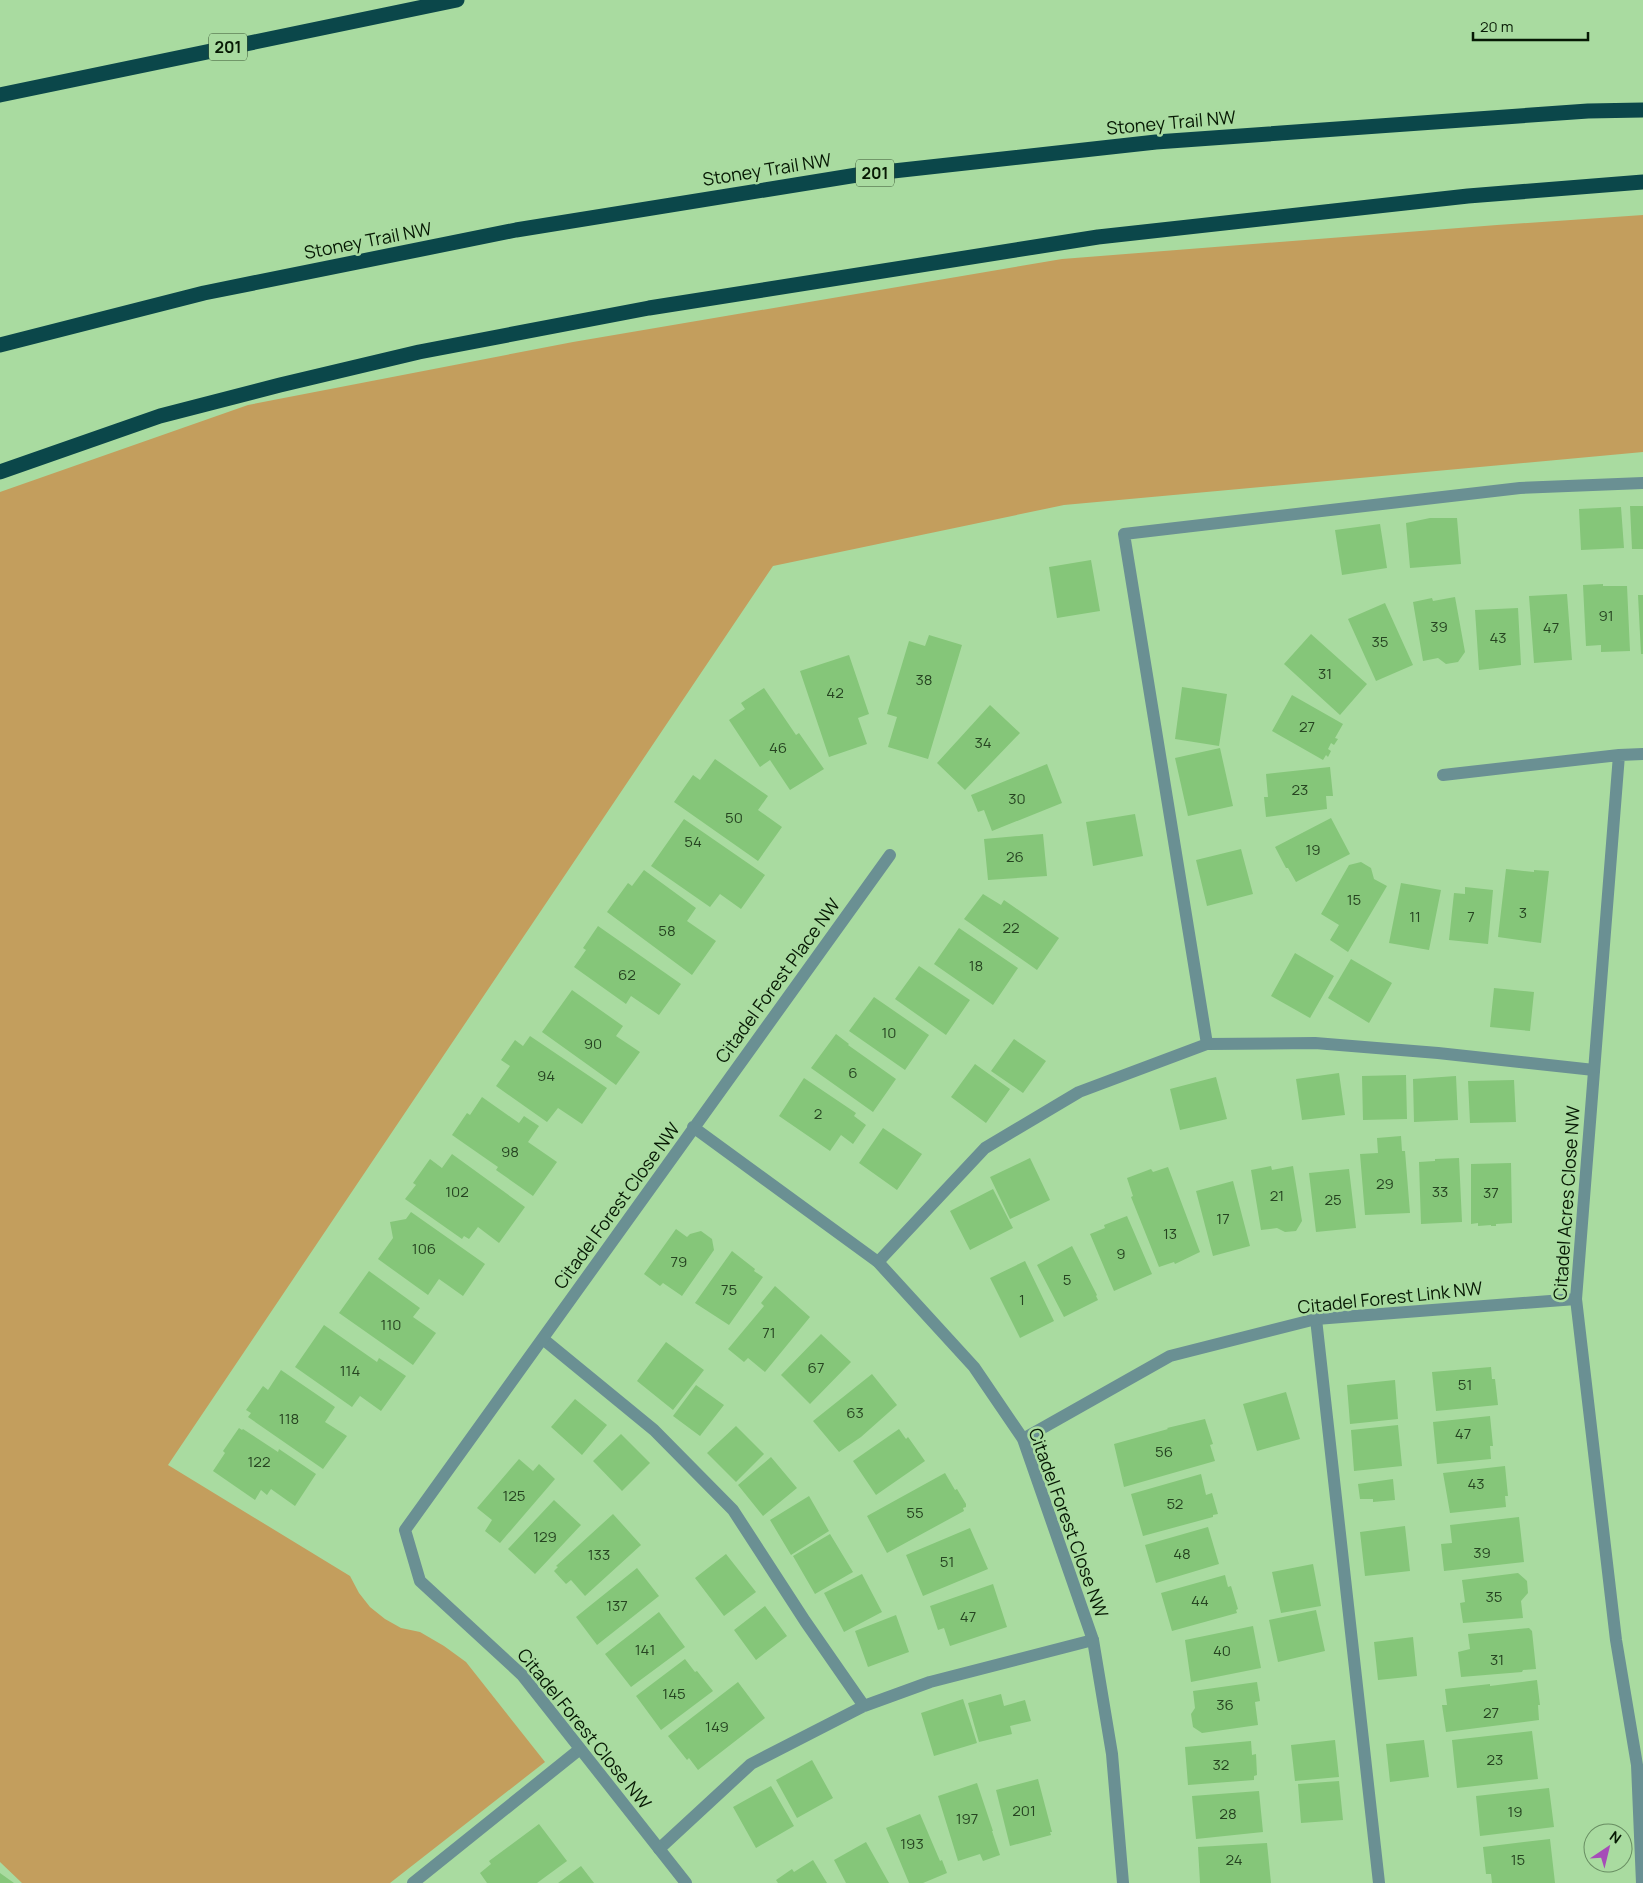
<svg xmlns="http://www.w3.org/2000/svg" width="1643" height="1883" font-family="Manrope,sans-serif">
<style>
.green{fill:#c39e5d}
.building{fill:#85c679}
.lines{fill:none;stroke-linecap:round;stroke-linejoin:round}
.service{stroke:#6a9093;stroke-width:12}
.minor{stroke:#6a9093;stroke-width:12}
.motorway{stroke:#0b474a;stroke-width:15}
.labels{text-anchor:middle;stroke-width:5;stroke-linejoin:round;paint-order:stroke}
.number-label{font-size:15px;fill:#264421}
.shield{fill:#a9dba0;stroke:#385333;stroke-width:1}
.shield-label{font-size:16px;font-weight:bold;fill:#071904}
.street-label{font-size:18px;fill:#071904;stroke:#a9dba0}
</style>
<rect width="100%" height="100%" fill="#a9dba0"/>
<path class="green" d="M 1643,215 L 1643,452 L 1064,505 L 773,566 L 168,1465 L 350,1576 L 359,1593 L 370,1607 L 385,1619 L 401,1628 L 420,1632 L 444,1646 L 466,1662 L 545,1762 L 390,1883 L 22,1883 L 0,1862 L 0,492 L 248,405 L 573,342 L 1062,259 L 1497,225 Z"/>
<path class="building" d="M 1630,506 L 1643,506 L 1643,549 L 1632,549 Z
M 1621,507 L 1624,548 L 1581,550 L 1579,509 Z
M 1430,518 L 1457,518 L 1461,564 L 1410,568 L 1406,523 Z
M 1380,524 L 1387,568 L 1342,575 L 1335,530 Z
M 1091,560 L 1100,611 L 1057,618 L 1049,567 Z
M 1603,584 L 1603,586 L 1627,586 L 1630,651 L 1601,652 L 1601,645 L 1586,646 L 1583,585 Z
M 1567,594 L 1572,660 L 1534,663 L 1529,596 Z
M 1638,595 L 1643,595 L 1643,654 L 1641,654 Z
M 1455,597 L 1465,652 L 1458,662 L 1446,664 L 1438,658 L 1423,661 L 1413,602 L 1432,598 L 1433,601 Z
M 1385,603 L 1413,665 L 1376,681 L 1348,619 Z
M 1518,608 L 1521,665 L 1479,670 L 1475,610 Z
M 1311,634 L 1367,684 L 1340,715 L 1284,664 Z
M 929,635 L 962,645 L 928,759 L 888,747 L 897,717 L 887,714 L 909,641 L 925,646 Z
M 849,655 L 869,714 L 858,718 L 867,744 L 829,757 L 800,671 Z
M 1182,687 L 1227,694 L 1219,746 L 1175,739 Z
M 764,688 L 796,735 L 799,733 L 824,769 L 790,790 L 770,760 L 760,767 L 729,720 L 745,709 L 741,703 Z
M 1292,695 L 1343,724 L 1335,738 L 1338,739 L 1334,745 L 1331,743 L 1328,749 L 1331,751 L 1328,757 L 1326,755 L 1323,760 L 1272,731 Z
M 990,705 L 1020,733 L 965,790 L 937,763 Z
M 1220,748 L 1233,806 L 1188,816 L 1175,758 Z
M 715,759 L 768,796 L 758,810 L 782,827 L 758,861 L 674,802 L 693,775 L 700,780 Z
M 1047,764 L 1062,803 L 992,831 L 984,810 L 978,812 L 971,795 Z
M 1330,767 L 1333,796 L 1326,796 L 1327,809 L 1266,817 L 1264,797 L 1268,797 L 1266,774 Z
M 1135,814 L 1143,856 L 1093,866 L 1086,822 Z
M 1331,818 L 1350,854 L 1296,882 L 1288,868 L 1286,868 L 1275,847 Z
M 684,819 L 765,875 L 741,909 L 720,894 L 710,907 L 651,866 Z
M 1043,834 L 1047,876 L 988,880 L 984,839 Z
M 1241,849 L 1253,894 L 1207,906 L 1196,860 Z
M 1361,862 L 1371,868 L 1374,879 L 1387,886 L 1348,952 L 1330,940 L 1339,925 L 1321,914 L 1349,865 Z
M 1506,869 L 1534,872 L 1534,870 L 1549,871 L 1541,943 L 1498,937 Z
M 644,870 L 696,908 L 687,921 L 716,941 L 692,975 L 607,912 L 628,883 L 632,886 Z
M 1401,883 L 1441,890 L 1429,950 L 1389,943 Z
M 1465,887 L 1493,890 L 1488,944 L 1449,940 L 1454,893 L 1465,894 Z
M 983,894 L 1001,905 L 1004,900 L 1059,938 L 1037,970 L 964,919 Z
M 598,926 L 681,984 L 659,1015 L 631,996 L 626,1004 L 574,967 L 586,950 L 583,948 Z
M 959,928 L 1018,968 L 993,1005 L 934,964 Z
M 1295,953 L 1334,976 L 1310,1018 L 1271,996 Z
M 1351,959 L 1392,983 L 1369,1023 L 1328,998 Z
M 919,966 L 970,1000 L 946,1035 L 895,999 Z
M 1494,988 L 1534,992 L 1530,1031 L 1490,1027 Z
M 572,990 L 623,1026 L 616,1036 L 640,1052 L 616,1085 L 542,1032 Z
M 874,997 L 929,1035 L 905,1070 L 849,1031 Z
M 836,1034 L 849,1044 L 848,1045 L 896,1079 L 873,1112 L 811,1068 Z
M 530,1036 L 607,1088 L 582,1124 L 558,1108 L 547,1122 L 496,1086 L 510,1066 L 501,1060 L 515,1040 L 523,1046 Z
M 1014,1039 L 1046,1061 L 1023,1093 L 991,1071 Z
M 975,1064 L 1010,1089 L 986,1123 L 951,1097 Z
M 1339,1073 L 1345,1115 L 1302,1120 L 1296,1079 Z
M 1406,1075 L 1407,1119 L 1363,1120 L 1362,1076 Z
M 1456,1076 L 1458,1120 L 1414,1122 L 1413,1079 Z
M 1216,1077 L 1227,1119 L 1180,1130 L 1170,1089 Z
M 804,1078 L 856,1113 L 854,1116 L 866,1125 L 853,1144 L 841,1135 L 830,1151 L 779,1116 Z
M 1514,1080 L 1516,1122 L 1470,1123 L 1468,1081 Z
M 482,1097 L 519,1123 L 524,1116 L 539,1126 L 528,1142 L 557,1162 L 533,1196 L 496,1170 L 498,1167 L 452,1135 L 467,1113 L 470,1115 Z
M 883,1128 L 922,1154 L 897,1190 L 859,1163 Z
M 1401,1136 L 1402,1151 L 1405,1151 L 1410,1213 L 1365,1215 L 1360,1154 L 1378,1153 L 1377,1138 Z
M 452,1154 L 525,1207 L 499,1243 L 478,1227 L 469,1239 L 464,1236 L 462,1239 L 405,1199 L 416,1185 L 413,1183 L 430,1159 L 442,1168 Z
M 1030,1158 L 1050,1200 L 1010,1219 L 990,1177 Z
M 1459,1158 L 1462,1222 L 1421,1224 L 1419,1162 L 1435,1161 L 1435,1159 Z
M 1511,1163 L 1512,1223 L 1496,1224 L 1496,1226 L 1491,1226 L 1491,1225 L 1478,1226 L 1478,1223 L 1471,1224 L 1471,1164 Z
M 1271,1166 L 1272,1170 L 1293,1166 L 1302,1221 L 1296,1231 L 1285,1232 L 1277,1228 L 1261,1230 L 1251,1170 Z
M 1168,1167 L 1200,1252 L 1175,1264 L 1174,1262 L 1159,1267 L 1131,1197 L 1133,1196 L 1127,1178 L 1151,1169 L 1153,1172 Z
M 1349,1169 L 1356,1228 L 1316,1232 L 1309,1173 Z
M 1233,1181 L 1250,1246 L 1213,1256 L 1196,1191 Z
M 993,1189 L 1013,1228 L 970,1250 L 950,1211 Z
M 411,1212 L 485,1264 L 463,1296 L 439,1279 L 428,1295 L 378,1259 L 393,1238 L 390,1222 L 406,1219 Z
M 1127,1216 L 1152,1274 L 1114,1291 L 1090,1234 L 1105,1228 L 1104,1225 Z
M 676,1229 L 687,1237 L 690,1234 L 701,1231 L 712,1239 L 714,1250 L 682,1296 L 663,1283 L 660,1286 L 644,1274 Z
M 1072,1246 L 1097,1295 L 1096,1296 L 1098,1300 L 1064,1317 L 1037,1265 Z
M 732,1251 L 755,1269 L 754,1271 L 763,1277 L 729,1325 L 695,1303 Z
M 1025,1261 L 1054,1321 L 1020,1338 L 990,1278 Z
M 369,1271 L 420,1308 L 413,1317 L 436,1333 L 413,1365 L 339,1313 Z
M 775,1286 L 810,1317 L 765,1372 L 748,1358 L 744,1362 L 728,1349 L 764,1306 L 761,1303 Z
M 324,1325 L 377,1362 L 379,1358 L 406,1376 L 381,1411 L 360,1396 L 352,1407 L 295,1367 Z
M 821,1334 L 851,1362 L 810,1404 L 781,1375 Z
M 666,1342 L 704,1370 L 673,1410 L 637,1381 Z
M 1491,1367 L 1492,1379 L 1495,1379 L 1498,1405 L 1436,1411 L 1432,1372 Z
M 281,1370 L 335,1407 L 325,1422 L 347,1436 L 323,1469 L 248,1417 L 251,1413 L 246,1410 L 263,1386 L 268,1390 Z
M 872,1374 L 897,1405 L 861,1437 L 839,1452 L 813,1421 Z
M 1395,1380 L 1398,1419 L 1350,1424 L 1347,1385 Z
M 696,1385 L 724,1405 L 700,1436 L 673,1416 Z
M 1286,1392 L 1300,1439 L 1257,1451 L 1243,1404 Z
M 575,1399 L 607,1425 L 582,1455 L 551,1427 Z
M 1490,1416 L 1493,1446 L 1490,1446 L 1491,1459 L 1437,1464 L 1433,1422 Z
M 1205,1419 L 1213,1444 L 1210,1445 L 1215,1461 L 1124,1487 L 1114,1444 L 1168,1429 L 1167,1428 Z
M 1398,1425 L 1402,1466 L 1354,1471 L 1351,1430 Z
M 736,1426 L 764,1454 L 736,1482 L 707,1453 Z
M 239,1428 L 242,1430 L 243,1429 L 278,1452 L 279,1449 L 316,1474 L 295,1506 L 271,1489 L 267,1495 L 261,1490 L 255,1500 L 213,1471 L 225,1453 L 223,1451 Z
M 899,1429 L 906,1439 L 908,1437 L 925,1461 L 876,1495 L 853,1461 Z
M 621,1434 L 650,1463 L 622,1491 L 593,1461 Z
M 771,1457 L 797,1488 L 763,1516 L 738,1485 Z
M 519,1459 L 533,1471 L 539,1464 L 555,1479 L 500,1543 L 485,1531 L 492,1520 L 477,1508 Z
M 1505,1466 L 1508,1496 L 1505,1496 L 1506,1507 L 1450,1513 L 1443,1473 Z
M 945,1473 L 955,1490 L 957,1489 L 966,1504 L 966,1507 L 963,1508 L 964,1511 L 887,1553 L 867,1516 Z
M 1201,1474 L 1206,1495 L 1212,1493 L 1218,1514 L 1213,1515 L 1213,1517 L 1143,1536 L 1131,1494 Z
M 1393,1479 L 1395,1500 L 1373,1502 L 1373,1499 L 1360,1499 L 1358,1484 Z
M 809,1496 L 829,1531 L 791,1555 L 770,1520 Z
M 554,1500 L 581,1525 L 535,1574 L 508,1549 Z
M 613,1514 L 641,1545 L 585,1596 L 571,1580 L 566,1584 L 554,1571 L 558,1567 L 556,1566 Z
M 1519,1517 L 1524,1562 L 1444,1571 L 1441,1544 L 1452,1543 L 1450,1525 Z
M 1405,1526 L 1410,1571 L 1365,1576 L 1360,1532 Z
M 1208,1527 L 1219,1564 L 1156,1583 L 1145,1545 Z
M 970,1528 L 988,1569 L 923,1596 L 906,1555 Z
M 830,1534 L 853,1572 L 815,1594 L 793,1556 Z
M 726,1554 L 756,1592 L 724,1616 L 695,1578 Z
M 1313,1564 L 1321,1606 L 1281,1613 L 1272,1572 Z
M 637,1568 L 659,1596 L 597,1645 L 576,1617 Z
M 1518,1573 L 1527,1581 L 1528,1593 L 1521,1601 L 1523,1618 L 1463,1623 L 1460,1603 L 1465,1602 L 1462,1580 Z
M 862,1574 L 882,1612 L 844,1632 L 824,1593 Z
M 1225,1575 L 1228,1587 L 1231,1586 L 1238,1609 L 1236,1610 L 1237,1613 L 1172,1631 L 1161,1593 Z
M 993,1584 L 1007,1627 L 950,1646 L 944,1628 L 938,1630 L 930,1606 Z
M 765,1606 L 787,1636 L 756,1660 L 734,1630 Z
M 1316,1610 L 1325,1651 L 1278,1662 L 1269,1620 Z
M 659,1612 L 685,1647 L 631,1687 L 605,1654 Z
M 896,1615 L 909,1652 L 868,1667 L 855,1631 Z
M 1253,1626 L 1261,1668 L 1191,1682 L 1185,1640 Z
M 1529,1628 L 1532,1631 L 1536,1669 L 1523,1670 L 1522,1672 L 1461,1677 L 1458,1652 L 1470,1649 L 1468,1634 Z
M 1413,1637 L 1417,1676 L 1378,1680 L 1374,1642 Z
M 685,1659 L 695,1672 L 697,1671 L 713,1691 L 661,1730 L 636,1696 Z
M 1537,1680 L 1540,1705 L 1538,1705 L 1539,1720 L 1446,1732 L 1442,1705 L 1447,1705 L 1445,1689 L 1490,1684 L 1490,1686 Z
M 738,1682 L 765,1718 L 698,1770 L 689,1758 L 687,1760 L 668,1736 Z
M 1257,1682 L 1260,1701 L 1255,1702 L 1258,1725 L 1202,1733 L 1193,1727 L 1191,1714 L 1195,1708 L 1193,1691 Z
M 1001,1694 L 1004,1706 L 1025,1700 L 1031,1721 L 1010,1726 L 1012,1734 L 979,1742 L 968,1703 Z
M 963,1699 L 977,1743 L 934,1756 L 921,1713 Z
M 1532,1731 L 1538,1779 L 1457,1788 L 1452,1740 Z
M 1335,1740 L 1339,1777 L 1295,1781 L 1291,1745 Z
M 1424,1740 L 1429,1777 L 1390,1782 L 1386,1744 Z
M 1251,1741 L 1252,1755 L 1256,1754 L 1257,1775 L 1254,1776 L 1254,1780 L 1188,1785 L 1185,1747 Z
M 812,1760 L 833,1798 L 797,1818 L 776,1780 Z
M 1038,1779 L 1052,1832 L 1050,1832 L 1051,1835 L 1010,1846 L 996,1790 Z
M 1339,1781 L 1343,1820 L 1301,1823 L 1298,1784 Z
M 977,1783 L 993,1831 L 992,1831 L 1000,1855 L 983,1861 L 980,1854 L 958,1861 L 938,1796 Z
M 771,1786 L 794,1826 L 756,1848 L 733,1807 Z
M 1549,1788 L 1554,1827 L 1480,1836 L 1476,1796 Z
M 1259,1791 L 1263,1832 L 1196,1839 L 1192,1796 Z
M 920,1814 L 940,1861 L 942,1860 L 947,1873 L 923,1883 L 909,1883 L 886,1828 Z
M 539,1824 L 567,1861 L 537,1883 L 487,1883 L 480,1873 L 491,1864 L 489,1861 Z
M 1550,1839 L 1555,1883 L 1492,1883 L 1491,1874 L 1486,1874 L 1483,1847 Z
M 866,1842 L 889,1883 L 846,1883 L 834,1860 Z
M 1267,1843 L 1271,1883 L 1200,1883 L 1198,1847 Z
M 813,1860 L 827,1883 L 778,1883 L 776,1880 L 792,1869 L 794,1872 Z
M 581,1866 L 594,1883 L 558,1883 Z
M 0,1873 L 14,1883 L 0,1883 Z"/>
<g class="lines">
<path class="service" d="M 1207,1044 L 1124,534 L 1520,488 L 1643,483
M 878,1262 L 985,1148 L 1079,1092 L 1207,1044 L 1315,1043 L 1438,1053 L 1594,1070
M 1316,1319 L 1379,1883
M 543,1339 L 654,1430 L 733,1510 L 805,1621 L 864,1706
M 659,1849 L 751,1764 L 864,1706 L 930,1682 L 1093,1640
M 413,1883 L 580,1749"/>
<path class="minor" d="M 1619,755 L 1576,1299 L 1616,1640 L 1637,1765 L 1642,1883
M 1443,775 L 1619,755 L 1643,754
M 693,1127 L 878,1262 L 974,1367 L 1023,1439 L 1093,1640 L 1112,1754 L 1123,1883
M 1023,1439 L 1170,1356 L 1316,1319 L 1576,1299
M 686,1883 L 522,1675 L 420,1581 L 405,1530 L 890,855"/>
<path class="motorway" d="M 0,95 L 457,0
M 0,345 L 204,293 L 516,230 L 857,175 L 1156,142 L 1588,111 L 1643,110
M 0,472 L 160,416 L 280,385 L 419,352 L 649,308 L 1098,237 L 1468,196 L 1643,182"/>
</g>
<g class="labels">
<g class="number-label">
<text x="1606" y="621">91</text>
<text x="1439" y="632">39</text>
<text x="1551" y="633">47</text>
<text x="1498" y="643">43</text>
<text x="1380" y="647">35</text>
<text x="1325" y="679">31</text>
<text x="924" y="685">38</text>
<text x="835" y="698">42</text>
<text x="1307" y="732">27</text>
<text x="983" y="748">34</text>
<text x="778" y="753">46</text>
<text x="1300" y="795">23</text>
<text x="1017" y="804">30</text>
<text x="734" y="823">50</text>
<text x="693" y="847">54</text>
<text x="1313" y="855">19</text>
<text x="1015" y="862">26</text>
<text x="1354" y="905">15</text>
<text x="1523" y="918">3</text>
<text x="1415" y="922">11</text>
<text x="1471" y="922">7</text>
<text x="1011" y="933">22</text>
<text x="667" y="936">58</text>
<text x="976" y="971">18</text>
<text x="627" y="980">62</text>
<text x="889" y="1038">10</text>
<text x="593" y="1049">90</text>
<text x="853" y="1078">6</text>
<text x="546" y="1081">94</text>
<text x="818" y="1119">2</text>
<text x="510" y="1157">98</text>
<text x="1385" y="1189">29</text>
<text x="457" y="1197">102</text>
<text x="1440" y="1197">33</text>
<text x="1491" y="1198">37</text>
<text x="1277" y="1201">21</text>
<text x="1333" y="1205">25</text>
<text x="1223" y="1224">17</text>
<text x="1170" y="1239">13</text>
<text x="424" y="1254">106</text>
<text x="1121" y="1259">9</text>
<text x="679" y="1267">79</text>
<text x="1067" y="1285">5</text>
<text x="729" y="1295">75</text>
<text x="1022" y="1305">1</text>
<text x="391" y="1330">110</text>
<text x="769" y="1338">71</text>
<text x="816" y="1373">67</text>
<text x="350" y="1376">114</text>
<text x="1465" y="1390">51</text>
<text x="855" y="1418">63</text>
<text x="289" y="1424">118</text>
<text x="1463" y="1439">47</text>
<text x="1164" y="1457">56</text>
<text x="259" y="1467">122</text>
<text x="1476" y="1489">43</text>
<text x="514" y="1501">125</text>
<text x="1175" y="1509">52</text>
<text x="915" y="1518">55</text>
<text x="545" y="1542">129</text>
<text x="1482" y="1558">39</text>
<text x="1182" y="1559">48</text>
<text x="599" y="1560">133</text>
<text x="947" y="1567">51</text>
<text x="1494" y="1602">35</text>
<text x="1200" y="1606">44</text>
<text x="617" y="1611">137</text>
<text x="968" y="1622">47</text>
<text x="645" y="1655">141</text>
<text x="1222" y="1656">40</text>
<text x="1497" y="1665">31</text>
<text x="674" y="1699">145</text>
<text x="1225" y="1710">36</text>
<text x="1491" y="1718">27</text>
<text x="717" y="1732">149</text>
<text x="1495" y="1765">23</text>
<text x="1221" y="1770">32</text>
<text x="1024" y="1816">201</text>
<text x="1515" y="1817">19</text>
<text x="1228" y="1819">28</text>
<text x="967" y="1824">197</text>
<text x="912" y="1849">193</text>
<text x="1234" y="1865">24</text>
<text x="1518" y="1865">15</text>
</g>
<g class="shield">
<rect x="209" y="33.5" width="38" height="27" rx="4"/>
<rect x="856" y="159.5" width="38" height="27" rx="4"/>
</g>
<g class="shield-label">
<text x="228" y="53">201</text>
<text x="875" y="179">201</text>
</g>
<g class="street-label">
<text transform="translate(1171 123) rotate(-5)" y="6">Stoney Trail NW</text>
<text transform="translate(767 170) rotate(-9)" y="6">Stoney Trail NW</text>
<text transform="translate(368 241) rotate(-11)" y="6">Stoney Trail NW</text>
<text transform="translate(778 981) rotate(-54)" y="6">Citadel Forest Place NW</text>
<text transform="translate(1567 1203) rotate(-86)" y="6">Citadel Acres Close NW</text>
<text transform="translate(617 1206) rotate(-54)" y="6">Citadel Forest Close NW</text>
<text transform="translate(1390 1298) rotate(-6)" y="6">Citadel Forest Link NW</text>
<text transform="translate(1068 1523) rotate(70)" y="6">Citadel Forest Close NW</text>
<text transform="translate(584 1729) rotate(51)" y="6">Citadel Forest Close NW</text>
</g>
</g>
<g transform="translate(1608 1848) rotate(35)"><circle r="24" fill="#a9dba0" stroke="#688d62"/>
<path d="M0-4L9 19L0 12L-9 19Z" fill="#a64cb8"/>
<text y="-8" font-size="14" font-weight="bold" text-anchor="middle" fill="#071904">N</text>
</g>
<path d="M1473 32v8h115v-8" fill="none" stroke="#071904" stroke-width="2.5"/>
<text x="1480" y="32" font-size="15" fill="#071904" stroke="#a9dba0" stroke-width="4" paint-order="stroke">20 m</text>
</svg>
